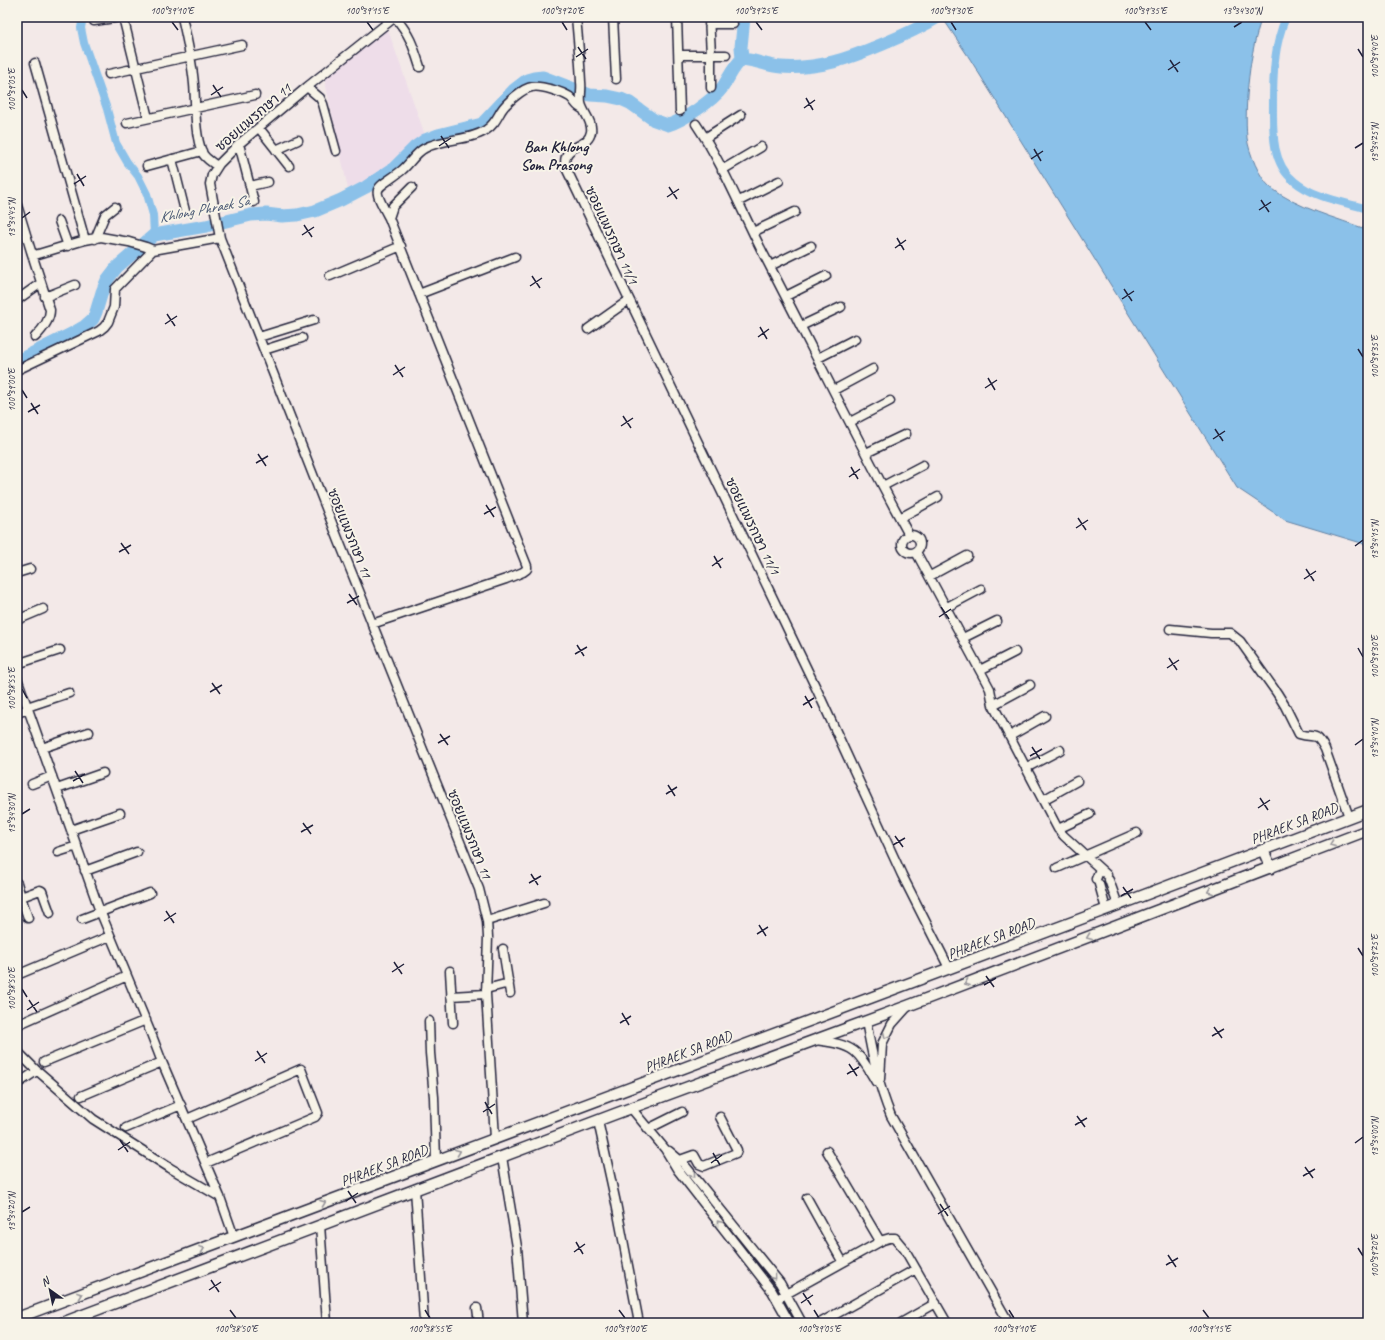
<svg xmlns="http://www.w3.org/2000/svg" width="1385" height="1340" font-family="Caveat,'Playpen Sans Thai',sans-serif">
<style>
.built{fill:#eedde9}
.water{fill:#8bc1e9;stroke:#6181a3}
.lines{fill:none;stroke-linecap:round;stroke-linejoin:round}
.canal{stroke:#8bc1e9;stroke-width:8}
.river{stroke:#8bc1e9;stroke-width:13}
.minor-casing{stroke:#22223b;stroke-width:11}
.major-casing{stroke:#22223b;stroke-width:13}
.minor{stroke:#f7f3e8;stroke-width:8}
.major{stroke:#f7f3e8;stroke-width:10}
.oneway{stroke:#97959a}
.ticks{fill:none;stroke:#22223b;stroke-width:1.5}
.labels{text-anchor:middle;stroke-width:4;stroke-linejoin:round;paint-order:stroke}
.street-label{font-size:14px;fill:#22223b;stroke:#f7f3e8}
.water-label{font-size:15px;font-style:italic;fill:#42526f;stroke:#f7f3e8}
.quarter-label{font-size:16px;font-weight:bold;fill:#22223b;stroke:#f7f3e8}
.neatline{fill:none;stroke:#22223b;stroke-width:1.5}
.ticks-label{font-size:10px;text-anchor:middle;fill:#22223b}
</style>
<rect width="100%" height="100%" fill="#f3e9e8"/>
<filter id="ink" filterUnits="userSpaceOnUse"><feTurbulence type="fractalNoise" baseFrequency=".025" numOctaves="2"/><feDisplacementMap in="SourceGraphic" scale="8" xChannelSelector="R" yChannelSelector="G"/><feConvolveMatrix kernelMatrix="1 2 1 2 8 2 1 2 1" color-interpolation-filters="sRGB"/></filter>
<g filter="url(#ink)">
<path class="built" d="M 387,27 L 425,135 L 409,145 L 383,169 L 370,178 L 348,189 L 324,77 Z"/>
<path class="water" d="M 942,17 L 1262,17 C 1250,50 1244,103 1247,138 C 1249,153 1259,177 1270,187 C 1296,208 1337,218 1368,230 L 1368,545 L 1285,520 L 1237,488 L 970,59 Z"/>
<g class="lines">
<path class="canal" d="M 83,17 L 81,28 L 84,43 L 107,109 L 116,143 L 127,162 L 138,176 L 147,194 L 153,215 L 154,235
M 1286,17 C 1274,45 1273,74 1273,104 C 1273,130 1271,163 1294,181 C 1314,198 1344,202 1368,209"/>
<path class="river" d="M 742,59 L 741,47 L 744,17
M 17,361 L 73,333 L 85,326 L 93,319 L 96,312 L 102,292 L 107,280 L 117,267 L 154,235 L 206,226 L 251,215 L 266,214 L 282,216 L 297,215 L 315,211 L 341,200 L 366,187 L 393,169 L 415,147 L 425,140 L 438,135 L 482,124 L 514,90 L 527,80 L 534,78 L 543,77 L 590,95 L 607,96 L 621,99 L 630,103 L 654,120 L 668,125 C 683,121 713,100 722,88 C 729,78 733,67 742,59 C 755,60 768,66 781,67 C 818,70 850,58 883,44 C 902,36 920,28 938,17"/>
<defs>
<path id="minor" d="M 123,17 L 148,118
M 182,17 C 187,39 192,61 194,84 C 196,105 194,132 202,152 C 204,158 212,162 217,166
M 395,17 L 307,87 L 239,144 L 219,164 L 212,175 L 210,184 L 220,238 L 339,541 L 479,889 L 487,921 L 488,937 L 486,994 L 495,1138
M 395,17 C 410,35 413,45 420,67
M 576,17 C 578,39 580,60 581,82 C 582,88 580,96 581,103 C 583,113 593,121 591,132 C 588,150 560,143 566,168 L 817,690 L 902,875 L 949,968
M 613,17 L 616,79
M 677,17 L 680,111
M 709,17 L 711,54 L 711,88
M 94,21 L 121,17
M 709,24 L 733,24
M 679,55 L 726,55
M 35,63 L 85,240
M 109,74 L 242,45
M 307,87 L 320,98 L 323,104 L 336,151
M 127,123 L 255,95
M 696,124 C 723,164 741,210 763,253 C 812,347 858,442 909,535
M 259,128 L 289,166
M 705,138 L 741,115
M 239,144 L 254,202
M 276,150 L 298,140
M 172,159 L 185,211
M 147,166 L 202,151
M 722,170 L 761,147
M 250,186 L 268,182
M 739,201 L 779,181
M 17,205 L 31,251 L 35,255 L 85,240 L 101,237 L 129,242 L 146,247 L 153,250
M 389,218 C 371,184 374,192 401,171 C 410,164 415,153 425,148 C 444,138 470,141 486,130 C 494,125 497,118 501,111 C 506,103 523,88 532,87 C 541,85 562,92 570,97 C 575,101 576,107 583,109
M 59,221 L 68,246
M 753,232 L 795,212
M 95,239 L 105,215 L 115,207
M 31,251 L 50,310 C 50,321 42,330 35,337
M 770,266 L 811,246
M 330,276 L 401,246
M 419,294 L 515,257
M 786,296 L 826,276
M 45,297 L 75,285
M 17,300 L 41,283
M 801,326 L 841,307
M 588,329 L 629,300
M 259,337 L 314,320
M 264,350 L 302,338
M 818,358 L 855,339
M 17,370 L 99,331 L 104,327 L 108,322 L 114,307 L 115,289 L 153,250 L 220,238
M 834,390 L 873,369
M 850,422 L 890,401
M 866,453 L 906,434
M 883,486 L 923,465
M 900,518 L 938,497
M902 544a9 9 0 1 1 18 0a9 9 0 1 1-18 0Z
M 916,552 L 990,689 L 993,705 L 1058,829 L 1064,836 L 1107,875
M 17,573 L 30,569
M 930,576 L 967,556
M 947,607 L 981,589
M 17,620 L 43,609
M 372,624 L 506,579 L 523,572 L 527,569 L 527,566 L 389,218 L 393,206 L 412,187
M 1170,629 L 1211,633 L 1230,633 L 1240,641 L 1277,693 L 1285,706 L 1299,734 C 1316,739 1315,731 1325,749 L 1349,817
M 963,638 L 997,621
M 17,664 L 60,650
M 980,670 L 1015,652
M 17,678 L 98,906 L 152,1036 L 162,1062 L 220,1197 L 234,1237
M 993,705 L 1030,685
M 27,707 L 69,693
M 17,713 L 28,709
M 1010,736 L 1045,716
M 42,748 L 89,732
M 1026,768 L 1060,750
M 32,784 L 52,776
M 57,789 L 103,773
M 1043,800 L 1077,781
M 1058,829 L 1090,814
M 71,830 L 120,813
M 58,852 L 77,846
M 1057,868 L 1137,833
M 85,871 L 137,852
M 1096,879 L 1100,869
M 1109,880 L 1118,905
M 17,883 L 21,897 L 40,890 L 42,891 L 50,913
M 1099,884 L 1106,909
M 21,897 L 28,918
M 82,919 L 150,893
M 487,921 L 544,903
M 503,949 L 510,993
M 450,971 L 453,1023
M 17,975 L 110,936
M 486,989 L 509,983
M 451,996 L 486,994
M 429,1021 L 430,1053 L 434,1097 L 436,1161
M 866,1021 C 872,1054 878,1085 891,1116 L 1009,1323
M 17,1025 L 127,976
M 815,1040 C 828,1042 843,1043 854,1051 C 863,1058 870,1072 876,1082
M 17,1051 L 37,1071
M 44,1062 L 146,1020
M 17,1063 L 24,1058
M 880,1079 L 882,1044 L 892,1024 L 909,1005
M 17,1084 L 35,1072 L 39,1072 L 93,1119 L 170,1168 L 220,1197
M 81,1096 L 162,1062
M 631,1108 L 665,1149 L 677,1169 L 772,1291 L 790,1323
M 187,1119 L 301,1069 L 318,1113 L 315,1117 L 206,1163
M 598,1121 L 616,1203 L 639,1323
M 126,1128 L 181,1105
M 648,1129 L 682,1112
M 669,1151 L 683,1163 L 780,1283 L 802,1323
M 827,1151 L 880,1241
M 502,1157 L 517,1247 L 523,1323
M 680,1160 L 694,1155 L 699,1164 L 704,1166 L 736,1153 L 737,1150 L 720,1117
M 415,1189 L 424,1323
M 807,1198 L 842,1261
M 320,1225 L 327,1323
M 777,1299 L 883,1240 L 890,1238 L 895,1238 L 905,1250 L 947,1323
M 477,1308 L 479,1323
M 820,1323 L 916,1269
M 901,1323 L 936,1303"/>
<path id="major" d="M 1263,850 L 1271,868
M 17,1318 L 1118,905 L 1368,810
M 62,1323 L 615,1114 L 910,1005 L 1368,830"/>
</defs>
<use href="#minor" class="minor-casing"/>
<use href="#major" class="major-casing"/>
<use href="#minor" class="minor"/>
<use href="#major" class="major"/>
</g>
<defs><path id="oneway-chevron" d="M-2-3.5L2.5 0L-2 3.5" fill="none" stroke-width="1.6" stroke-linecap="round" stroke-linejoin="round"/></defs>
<g class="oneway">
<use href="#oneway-chevron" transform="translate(1332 844) rotate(159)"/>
<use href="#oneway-chevron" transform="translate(1210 891) rotate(159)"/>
<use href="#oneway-chevron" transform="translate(1089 937) rotate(159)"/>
<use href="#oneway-chevron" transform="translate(967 983) rotate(159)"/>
<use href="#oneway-chevron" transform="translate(886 1036) rotate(116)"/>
<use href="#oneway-chevron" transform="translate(458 1152) rotate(-21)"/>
<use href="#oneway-chevron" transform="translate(693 1175) rotate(51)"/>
<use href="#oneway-chevron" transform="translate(323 1203) rotate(-21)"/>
<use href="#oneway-chevron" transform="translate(719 1223) rotate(-128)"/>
<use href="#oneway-chevron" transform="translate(202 1249) rotate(-21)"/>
<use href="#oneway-chevron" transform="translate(774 1277) rotate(51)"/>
<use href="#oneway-chevron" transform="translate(80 1295) rotate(-20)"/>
</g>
</g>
<path class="ticks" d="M 172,22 L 178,30M 367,22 L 373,30M 562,22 L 567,30M 756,22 L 762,30M 951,22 L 956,30M 1145,22 L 1151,30M 1234,27 L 1242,22M 578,47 L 586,59M 1358,49 L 1363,57M 576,57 L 588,49M 1170,60 L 1178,72M 1168,70 L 1180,62M 213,85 L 221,97M 22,90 L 27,98M 211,95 L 223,87M 806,98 L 813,110M 804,108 L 815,100M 441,136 L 449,148M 439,146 L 451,138M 1355,148 L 1363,143M 1034,149 L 1041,161M 1031,159 L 1043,151M 77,174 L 84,186M 74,184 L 86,176M 669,187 L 677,199M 667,197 L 679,189M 1261,200 L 1269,212M 1259,210 L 1271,202M 22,218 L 30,212M 304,225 L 312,237M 302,235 L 314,227M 897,238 L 904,250M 895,248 L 906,240M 532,276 L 540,288M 530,286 L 542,278M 1124,289 L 1132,301M 1122,299 L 1134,291M 167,314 L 175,326M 165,324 L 177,316M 760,327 L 767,339M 758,337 L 769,329M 1358,349 L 1363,357M 395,365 L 403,377M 393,375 L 405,367M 988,378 L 995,390M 985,388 L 997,380M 22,390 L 27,398M 31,403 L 38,414M 28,412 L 40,405M 623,416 L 631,428M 621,426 L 633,418M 1215,429 L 1223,441M 1213,439 L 1225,431M 258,454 L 266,466M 256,463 L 268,456M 851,467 L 858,479M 849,477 L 860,469M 486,505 L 494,517M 484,514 L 496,507M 1078,518 L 1086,530M 1076,528 L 1088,520M 121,543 L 129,554M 1355,546 L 1363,540M 119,552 L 131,545M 714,556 L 721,568M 712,566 L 723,558M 1306,569 L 1314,581M 1304,579 L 1316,571M 349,594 L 357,605M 347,603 L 359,596M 941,607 L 949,619M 939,617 L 951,609M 577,645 L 584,656M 1358,648 L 1363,657M 575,654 L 587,647M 1169,658 L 1177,670M 1167,668 L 1179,660M 212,683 L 220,694M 22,689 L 27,698M 210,692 L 222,685M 805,696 L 812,708M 803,705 L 814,698M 440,734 L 448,745M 438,743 L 450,736M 1355,745 L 1363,739M 1032,747 L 1040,759M 1030,756 L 1042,749M 75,771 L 83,783M 73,781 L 85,774M 668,785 L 675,796M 666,794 L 677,787M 1260,798 L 1268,810M 1258,808 L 1270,800M 22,814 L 30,809M 303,823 L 311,834M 301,832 L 313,825M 895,836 L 903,847M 893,845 L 905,838M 531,874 L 538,885M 529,883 L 541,876M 1123,887 L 1131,898M 1121,896 L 1133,889M 166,911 L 174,923M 164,921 L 176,913M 759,925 L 766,936M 757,934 L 768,927M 1358,948 L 1363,956M 394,962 L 402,974M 392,972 L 404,964M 986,976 L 994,987M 984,985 L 996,978M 22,989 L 27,997M 29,1000 L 37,1012M 27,1010 L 39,1002M 622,1013 L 629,1025M 620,1023 L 631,1016M 1214,1027 L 1222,1038M 1212,1036 L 1224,1029M 257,1051 L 265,1063M 255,1061 L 267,1053M 849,1064 L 857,1076M 847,1074 L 859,1067M 485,1102 L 492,1114M 483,1112 L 495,1104M 1077,1116 L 1085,1127M 1075,1125 L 1087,1118M 120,1140 L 128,1152M 1355,1143 L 1363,1137M 118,1150 L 130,1142M 713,1153 L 720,1165M 711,1163 L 722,1155M 1305,1167 L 1313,1178M 1303,1176 L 1315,1169M 348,1191 L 356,1203M 346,1201 L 358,1193M 940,1204 L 948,1216M 22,1212 L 30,1207M 938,1214 L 950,1206M 576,1242 L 583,1254M 1358,1248 L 1363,1256M 574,1252 L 585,1244M 1168,1255 L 1176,1267M 1166,1265 L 1178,1258M 211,1280 L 219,1292M 209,1290 L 221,1282M 803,1293 L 811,1305M 801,1303 L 813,1295M 230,1310 L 236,1318M 425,1310 L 430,1318M 619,1310 L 625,1318M 814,1310 L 819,1318M 1009,1310 L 1014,1318M 1203,1310 L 1209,1318"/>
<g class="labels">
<g class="street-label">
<text transform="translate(253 117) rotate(-41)" y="5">ซอยแพรกษา 11</text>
<text transform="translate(612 235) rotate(65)" y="5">ซอยแพรกษา 11/1</text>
<text transform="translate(753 526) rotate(64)" y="5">ซอยแพรกษา 11/1</text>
<text transform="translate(350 533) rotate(68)" y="5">ซอยแพรกษา 11</text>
<text transform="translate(1294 823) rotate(-21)" y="5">PHRAEK SA ROAD</text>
<text transform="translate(470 834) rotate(68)" y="5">ซอยแพรกษา 11</text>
<text transform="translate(991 938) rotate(-21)" y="5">PHRAEK SA ROAD</text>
<text transform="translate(688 1051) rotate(-21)" y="5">PHRAEK SA ROAD</text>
<text transform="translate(384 1165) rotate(-21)" y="5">PHRAEK SA ROAD</text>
</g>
<g class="water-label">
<text transform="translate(204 209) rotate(-11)" y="5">Khlong Phraek Sa</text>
</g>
<g class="quarter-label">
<text x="556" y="152">Ban Khlong<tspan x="556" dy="18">Som Prasong</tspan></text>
</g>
</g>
<rect width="1385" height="1340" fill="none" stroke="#f7f3e8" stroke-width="44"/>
<g transform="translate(50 1290) rotate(327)" stroke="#f7f3e8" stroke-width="3" paint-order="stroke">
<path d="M0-3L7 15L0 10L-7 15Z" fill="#22223b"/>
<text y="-6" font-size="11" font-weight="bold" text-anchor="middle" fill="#22223b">N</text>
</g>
<rect x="22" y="22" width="1341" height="1296" class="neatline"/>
<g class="ticks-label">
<text x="172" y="14">100°39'10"E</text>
<text x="367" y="14">100°39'15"E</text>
<text x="562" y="14">100°39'20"E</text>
<text x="756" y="14">100°39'25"E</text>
<text x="951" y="14">100°39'30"E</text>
<text x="1145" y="14">100°39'35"E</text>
<text x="1242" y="14">13°34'30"N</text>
<text transform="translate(1374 57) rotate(-90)" y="4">100°39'40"E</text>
<text transform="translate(11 90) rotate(-90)" y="4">100°39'05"E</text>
<text transform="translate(1374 143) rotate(-90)" y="4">13°34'25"N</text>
<text transform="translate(11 218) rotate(-90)" y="4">13°34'45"N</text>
<text transform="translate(1374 357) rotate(-90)" y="4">100°39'35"E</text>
<text transform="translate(11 390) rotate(-90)" y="4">100°39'00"E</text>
<text transform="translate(1374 540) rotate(-90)" y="4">13°34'15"N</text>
<text transform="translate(1374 657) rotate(-90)" y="4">100°39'30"E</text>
<text transform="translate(11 689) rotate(-90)" y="4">100°38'55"E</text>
<text transform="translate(1374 739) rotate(-90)" y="4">13°34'10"N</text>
<text transform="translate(11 814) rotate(-90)" y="4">13°34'30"N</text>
<text transform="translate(1374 956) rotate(-90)" y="4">100°39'25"E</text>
<text transform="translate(11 989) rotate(-90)" y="4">100°38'50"E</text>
<text transform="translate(1374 1137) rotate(-90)" y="4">13°34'00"N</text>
<text transform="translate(11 1212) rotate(-90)" y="4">13°34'20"N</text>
<text transform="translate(1374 1256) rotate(-90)" y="4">100°39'20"E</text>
<text x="236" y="1332">100°38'50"E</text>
<text x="430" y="1332">100°38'55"E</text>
<text x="625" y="1332">100°39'00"E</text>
<text x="819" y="1332">100°39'05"E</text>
<text x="1014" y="1332">100°39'10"E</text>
<text x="1209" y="1332">100°39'15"E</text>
</g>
</svg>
